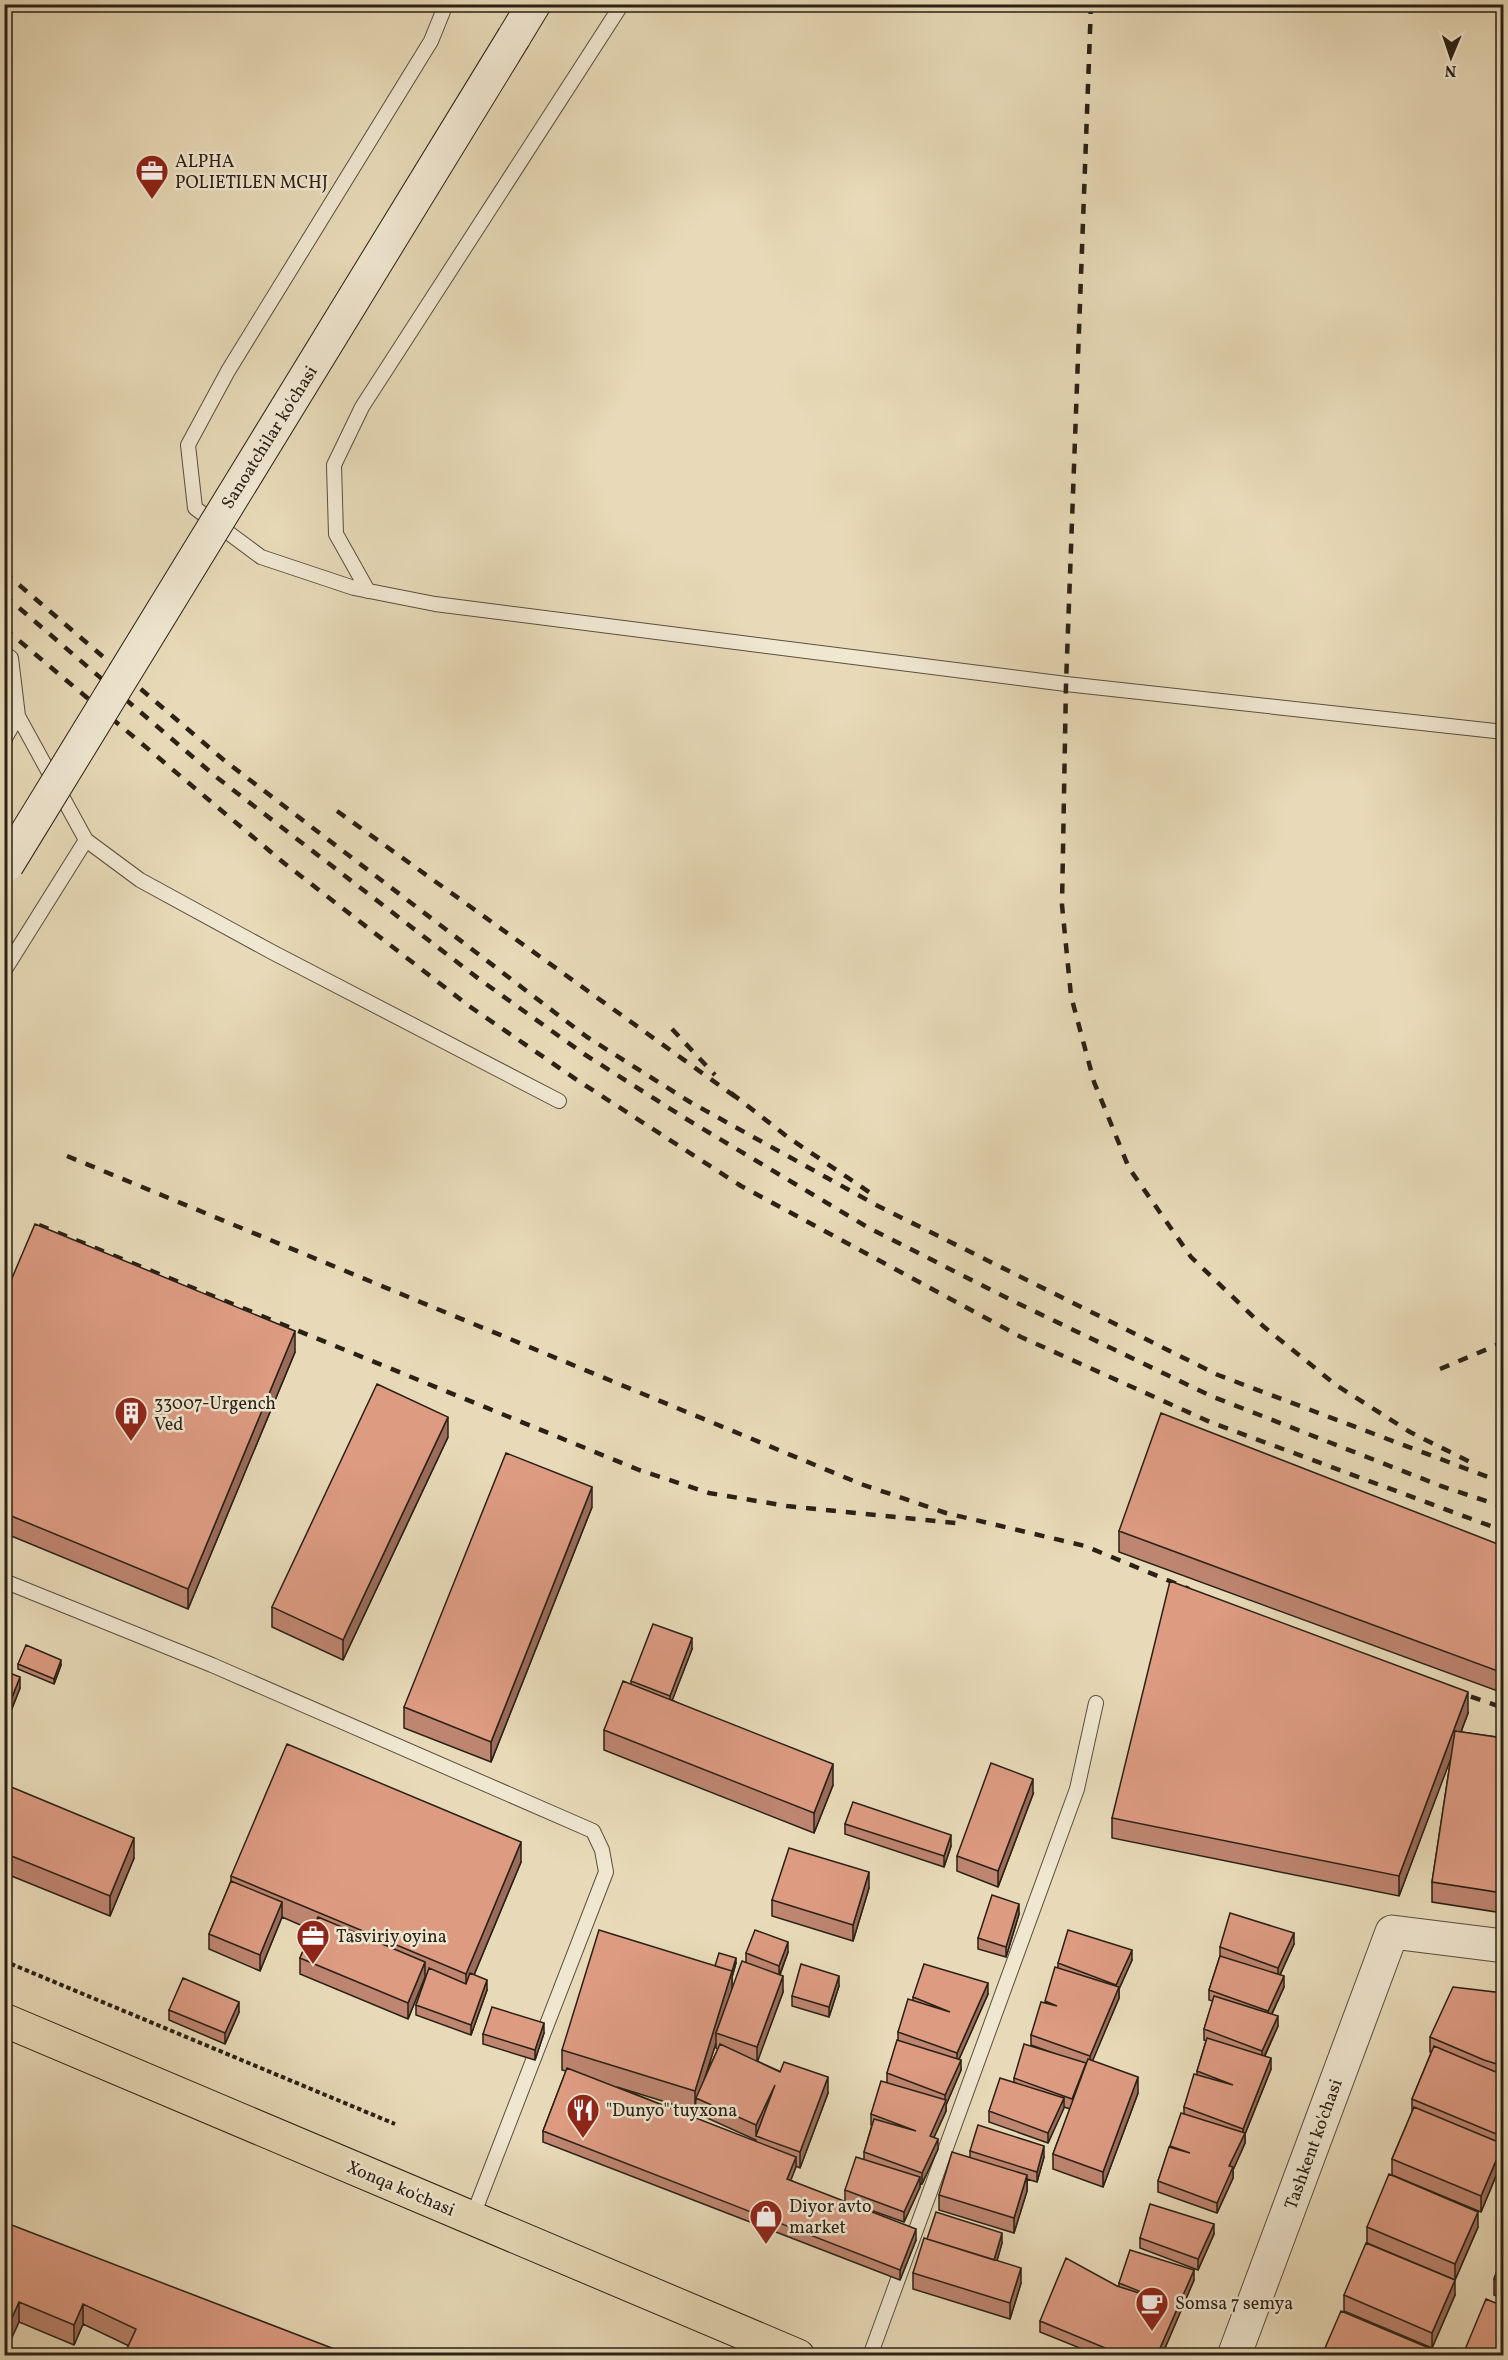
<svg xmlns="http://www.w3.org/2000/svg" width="1508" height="2360" font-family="Vollkorn,serif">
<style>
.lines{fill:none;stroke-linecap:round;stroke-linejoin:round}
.service-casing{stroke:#5a4f3e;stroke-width:16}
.tertiary-casing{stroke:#5a4f3e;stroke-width:35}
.secondary-casing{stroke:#2a2116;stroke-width:35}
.primary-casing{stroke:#2a2116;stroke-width:35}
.path{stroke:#2a2116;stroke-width:4;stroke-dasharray:4.5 3;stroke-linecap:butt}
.service{stroke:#f0e7d1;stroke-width:14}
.tertiary{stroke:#f0e7d1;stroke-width:33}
.secondary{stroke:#f0e7d1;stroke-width:33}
.primary{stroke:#e8dab8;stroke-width:33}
.rail{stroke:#2a2116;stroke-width:4.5;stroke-dasharray:10 10;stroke-linecap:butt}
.secondary-bridge-casing{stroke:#2a2116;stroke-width:35;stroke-linecap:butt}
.secondary-bridge{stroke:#f0e7d1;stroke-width:33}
.wall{fill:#be8570;stroke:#2a2116;stroke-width:1.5;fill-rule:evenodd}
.shaded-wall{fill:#9b6c5b;stroke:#2a2116;stroke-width:1.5}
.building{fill:#dd9b82;stroke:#2a2116;stroke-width:1.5}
.labels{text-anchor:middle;stroke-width:5;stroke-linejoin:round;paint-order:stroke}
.poi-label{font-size:18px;fill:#2a2116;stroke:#f0e7d1;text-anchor:start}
.street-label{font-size:18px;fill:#2a2116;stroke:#f0e7d1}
</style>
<rect width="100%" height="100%" fill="#e8dab8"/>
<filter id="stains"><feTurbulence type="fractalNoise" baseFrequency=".00333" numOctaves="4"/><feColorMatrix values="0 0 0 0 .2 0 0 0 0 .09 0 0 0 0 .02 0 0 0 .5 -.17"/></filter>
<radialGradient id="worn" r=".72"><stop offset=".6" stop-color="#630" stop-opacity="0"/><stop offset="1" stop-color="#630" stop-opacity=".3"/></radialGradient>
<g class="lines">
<defs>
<path id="service" d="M 446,4 L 431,41 L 228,371 L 188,445 L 195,508 L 261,557 L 354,588 L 435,604 L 1066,684 L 1504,732
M 368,591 L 336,534 L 334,465 L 362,407 L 622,4
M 4,653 L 11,658 L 18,716 L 4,740
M 18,716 L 86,840
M 4,971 L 86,840 L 140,880 L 272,952 L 559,1101
M 4,1581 L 212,1665 L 593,1831 L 602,1850 L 606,1872 L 472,2218
M 870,2356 L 1077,1789 L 1096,1703"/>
<path id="tertiary" d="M 1234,2356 L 1392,1932 L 1504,1946"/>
<path id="secondary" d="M 514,37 L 534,4"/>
<path id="primary" d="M 4,2020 L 798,2356"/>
</defs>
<use href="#service" class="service-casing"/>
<use href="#tertiary" class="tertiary-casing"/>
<use href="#secondary" class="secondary-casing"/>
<use href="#primary" class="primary-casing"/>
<path class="path" d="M 4,1961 L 395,2124"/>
<use href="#service" class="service"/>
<use href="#tertiary" class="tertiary"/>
<use href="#secondary" class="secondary"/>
<use href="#primary" class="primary"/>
<path class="rail" d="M 1091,4 L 1066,684 L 1062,905 L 1071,996 L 1094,1082 L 1129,1168 L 1191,1257 L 1263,1326 L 1336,1385 L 1410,1432 L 1474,1464
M 4,572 L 225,761 L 587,1037 L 690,1102 L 878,1206 L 1218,1375 L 1504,1483
M 4,595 L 215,776 L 479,979 L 584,1054 L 688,1120 L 869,1228 L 1013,1301 L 1211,1396 L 1441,1486 L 1504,1507
M 4,628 L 284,863 L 469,1006 L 577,1080 L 741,1186 L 1021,1337 L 1210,1422 L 1504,1531
M 337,811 L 737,1098
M 672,1029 L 715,1075
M 731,1093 L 789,1138 L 872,1194
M 67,1156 L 861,1484 L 946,1513 L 1085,1546 L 1189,1589
M 39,1225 L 639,1470 L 709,1493 L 787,1506 L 956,1523
M 1440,1369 L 1504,1342
M 1452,1690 L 1504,1708"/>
<defs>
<path id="secondary-bridge" d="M 7,865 L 514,37"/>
</defs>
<use href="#secondary-bridge" class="secondary-bridge-casing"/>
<use href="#secondary-bridge" class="secondary-bridge"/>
</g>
<path class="wall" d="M 4,1297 L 295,1352 L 188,1609 L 4,1533 Z
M 448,1437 L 343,1660 L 272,1627 L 272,1607 Z
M 592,1507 L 491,1762 L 404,1728 L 404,1707 Z
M 1119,1531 L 1503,1546 L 1503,1693 L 1119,1552 Z
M 692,1649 L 672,1700 L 833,1785 L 814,1833 L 604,1750 L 604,1730 L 631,1684 L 631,1681 Z
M 18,1664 L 61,1665 L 54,1684 L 18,1669 Z
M 4,1671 L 20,1688 L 7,1721 L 4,1720 Z
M 1468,1713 L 1461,1732 L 1503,1738 L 1503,1913 L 1432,1902 L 1432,1882 L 1451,1757 L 1399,1896 L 1112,1838 L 1112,1818 Z
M 4,1784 L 134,1858 L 110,1916 L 4,1873 Z
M 1033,1794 L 998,1887 L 957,1871 L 957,1856 Z
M 845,1824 L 951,1846 L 944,1867 L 845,1834 Z
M 521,1862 L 474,1975 L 487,1990 L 471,2035 L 416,2015 L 416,2005 L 426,1978 L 425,1977 L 408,2019 L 300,1974 L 300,1958 L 312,1930 L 282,1917 L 260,1971 L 209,1949 L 209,1934 L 231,1881 L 231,1876 Z
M 869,1888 L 853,1941 L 772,1916 L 772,1900 Z
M 1019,1914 L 1006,1957 L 978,1949 L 978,1938 Z
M 1294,1944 L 1280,1975 L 1284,1987 L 1272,2014 L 1278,2026 L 1265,2056 L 1271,2069 L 1245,2134 L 1245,2143 L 1233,2170 L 1233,2178 L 1217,2213 L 1158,2192 L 1158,2181 L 1170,2146 L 1184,2114 L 1184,2107 L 1197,2075 L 1197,2071 L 1206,2041 L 1204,2040 L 1204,2029 L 1213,2001 L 1209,2000 L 1209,1990 L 1220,1956 L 1220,1947 Z
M 788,1952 L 780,1975 L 783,1992 L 757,2061 L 828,2093 L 800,2168 L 796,2166 L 790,2180 L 916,2240 L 900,2280 L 543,2142 L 543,2131 L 566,2071 L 562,2070 L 562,2050 L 715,1966 L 736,1963 L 732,1977 L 732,1989 L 746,1962 L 746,1953 ZM 716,2043 L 716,2048 L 718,2049 L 706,2074 ZM 617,2087 L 695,2111 L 696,2108 L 696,2113 L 756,2140 L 756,2142 Z
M 1132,1960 L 1119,1989 L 1119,1998 L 1092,2061 L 1138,2093 L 1103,2187 L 1053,2169 L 1053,2154 L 1070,2109 L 1064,2107 L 1048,2143 L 989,2122 L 989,2111 L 1014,2082 L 1014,2078 L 1053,2053 L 1031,2045 L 1031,2035 L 1045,2003 L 1058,1968 L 1058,1963 Z
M 839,1986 L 829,2017 L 792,2006 L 792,1996 Z
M 1503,1993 L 1503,2159 L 1481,2212 L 1392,2175 L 1392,2159 L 1412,2112 L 1412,2099 L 1431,2053 L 1430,2052 L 1430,2037 Z
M 988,1994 L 959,2059 L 961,2070 L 946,2105 L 946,2111 L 934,2137 L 938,2149 L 922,2184 L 920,2183 L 920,2187 L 904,2222 L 845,2201 L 845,2190 L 864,2159 L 864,2152 L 872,2125 L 871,2125 L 871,2114 L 887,2082 L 887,2073 L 898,2040 L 898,2032 L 913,2000 L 913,1997 Z
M 169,2010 L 239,2012 L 225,2044 L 169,2020 Z
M 544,2033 L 535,2060 L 483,2044 L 483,2034 Z
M 970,2151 L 1044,2157 L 1037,2182 L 1027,2179 L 1027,2191 L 1014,2233 L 939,2210 L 939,2195 L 970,2158 Z
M 1367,2227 L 1478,2227 L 1455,2280 L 1367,2243 Z
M 4,2234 L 350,2355 L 129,2346 L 83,2324 L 74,2345 L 19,2322 Z
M 1214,2234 L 1198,2270 L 1140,2248 L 1140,2238 Z
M 927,2239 L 1002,2243 L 997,2260 L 1021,2283 L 1010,2319 L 913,2289 L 913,2273 Z
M 1503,2256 L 1503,2299 L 1494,2295 L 1494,2279 Z
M 1194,2280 L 1162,2355 L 1097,2355 L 1040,2332 L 1040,2321 L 1117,2286 L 1119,2287 L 1119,2283 Z
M 1344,2295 L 1455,2295 L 1432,2348 L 1344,2311 Z"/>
<path class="shaded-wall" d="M 295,1331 L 295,1352 L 188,1609 L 188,1589 Z
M 448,1417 L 448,1437 L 343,1660 L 343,1640 Z
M 592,1487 L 592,1507 L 491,1762 L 491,1742 Z
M 692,1638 L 692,1649 L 670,1706 L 670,1696 Z
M 61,1660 L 61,1665 L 54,1684 L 54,1679 Z
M 20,1677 L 20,1688 L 7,1721 L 7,1710 Z
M 1468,1692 L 1468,1713 L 1399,1896 L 1399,1876 Z
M 6,1725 L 6,1745 L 4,1748 L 4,1727 Z
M 833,1764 L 833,1785 L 814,1833 L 814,1813 Z
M 1033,1779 L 1033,1794 L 998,1887 L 998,1871 Z
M 951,1835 L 951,1846 L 944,1867 L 944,1856 Z
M 134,1838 L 134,1858 L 110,1916 L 110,1896 Z
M 521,1842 L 521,1862 L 466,1994 L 466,1974 Z
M 869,1872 L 869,1888 L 853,1941 L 853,1925 Z
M 282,1902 L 282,1917 L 260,1971 L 260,1955 Z
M 1019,1904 L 1019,1914 L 1006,1957 L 1006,1947 Z
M 1294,1933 L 1294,1944 L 1278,1979 L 1278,1968 Z
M 788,1942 L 788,1952 L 779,1976 L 779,1966 Z
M 1132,1950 L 1132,1960 L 1119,1989 L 1119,1998 L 1090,2067 L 1090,2056 L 1116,1994 L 1116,1985 Z
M 736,1958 L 736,1963 L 732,1977 L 732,1991 L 716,2033 L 716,2043 L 698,2099 L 696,2098 L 695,2111 L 695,2091 Z
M 425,1962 L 425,1977 L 408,2019 L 408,2003 Z
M 783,1976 L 783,1992 L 757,2063 L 757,2047 Z
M 839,1976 L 839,1986 L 829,2017 L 829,2007 Z
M 1284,1976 L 1284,1987 L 1268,2022 L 1268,2011 Z
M 487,1980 L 487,1990 L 471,2035 L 471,2025 Z
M 988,1983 L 988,1994 L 957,2064 L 957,2053 Z
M 239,2002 L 239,2012 L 225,2044 L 225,2033 Z
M 1278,2016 L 1278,2026 L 1262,2061 L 1262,2051 Z
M 544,2023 L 544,2033 L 535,2060 L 535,2050 Z
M 1271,2058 L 1271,2069 L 1245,2134 L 1245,2143 L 1233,2170 L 1233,2178 L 1217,2213 L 1217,2203 L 1229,2166 L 1243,2137 L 1243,2129 Z
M 961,2060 L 961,2070 L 946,2105 L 946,2111 L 930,2146 L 930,2136 L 945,2101 L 945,2095 Z
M 828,2077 L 828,2093 L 800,2168 L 800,2152 Z
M 1138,2077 L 1138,2093 L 1103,2187 L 1103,2172 Z
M 775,2085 L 756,2136 L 756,2125 Z
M 1064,2098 L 1064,2108 L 1048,2143 L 1048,2133 Z
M 1503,2129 L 1503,2159 L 1481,2212 L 1481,2196 L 1501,2149 L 1501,2136 Z
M 938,2139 L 938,2149 L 922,2184 L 922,2173 Z
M 1044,2146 L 1044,2157 L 1037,2182 L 1037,2172 Z
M 796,2157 L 796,2167 L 787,2190 L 787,2179 Z
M 1027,2175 L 1027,2191 L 1014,2233 L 1014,2218 Z
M 920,2177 L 920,2187 L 904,2222 L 904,2212 Z
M 1478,2212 L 1478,2227 L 1455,2280 L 1455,2264 Z
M 1214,2224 L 1214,2234 L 1198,2270 L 1198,2259 Z
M 916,2229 L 916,2240 L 900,2280 L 900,2270 Z
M 1002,2233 L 1002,2243 L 993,2275 L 993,2264 Z
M 1021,2268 L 1021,2283 L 1010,2319 L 1010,2303 Z
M 1194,2270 L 1194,2280 L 1162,2355 L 1157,2355 Z
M 1455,2280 L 1455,2295 L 1432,2348 L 1432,2333 Z
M 19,2302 L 19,2322 L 4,2355 L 4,2336 Z
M 83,2304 L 83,2324 L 74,2345 L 74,2325 Z"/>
<path class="building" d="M 35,1224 L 295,1331 L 188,1589 L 4,1513 L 4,1297 Z
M 377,1384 L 448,1417 L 343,1640 L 272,1607 Z
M 1161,1413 L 1503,1546 L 1503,1673 L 1119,1531 Z
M 506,1453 L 592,1487 L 491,1742 L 404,1707 Z
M 1170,1581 L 1468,1692 L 1399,1876 L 1112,1818 Z
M 653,1624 L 692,1638 L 670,1696 L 631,1681 Z
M 26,1645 L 61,1660 L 54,1679 L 18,1664 Z
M 4,1671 L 20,1677 L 7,1710 L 4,1709 Z
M 623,1681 L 833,1764 L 814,1813 L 604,1730 Z
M 1455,1731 L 1503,1738 L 1503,1893 L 1432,1882 Z
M 287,1744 L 521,1842 L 466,1974 L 231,1876 Z
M 991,1763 L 1033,1779 L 998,1871 L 957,1856 Z
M 4,1784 L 134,1838 L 110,1896 L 4,1853 Z
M 853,1802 L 951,1835 L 944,1856 L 845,1824 Z
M 789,1848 L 869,1872 L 853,1925 L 772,1900 Z
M 231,1881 L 282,1902 L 260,1955 L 209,1934 Z
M 992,1895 L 1019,1904 L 1006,1947 L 978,1938 Z
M 1230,1913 L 1294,1933 L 1278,1968 L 1220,1947 Z
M 318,1917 L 425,1962 L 408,2003 L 300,1958 Z
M 599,1930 L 732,1971 L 695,2091 L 562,2050 Z
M 755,1930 L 788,1942 L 779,1966 L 746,1953 Z
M 1068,1930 L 1132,1950 L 1116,1985 L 1058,1963 Z
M 719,1953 L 736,1958 L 729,1981 L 732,1971 L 715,1966 Z
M 1220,1956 L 1284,1976 L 1268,2011 L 1209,1990 Z
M 742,1961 L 783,1976 L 757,2047 L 716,2033 Z
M 801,1964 L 839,1976 L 829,2007 L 792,1996 Z
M 924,1964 L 988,1983 L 957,2053 L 898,2032 L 908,1999 L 950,2012 L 913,1997 Z
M 1055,1967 L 1119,1987 L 1090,2056 L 1031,2035 L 1041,2002 L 1057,2006 L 1045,2001 Z
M 429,1968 L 466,1984 L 470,1973 L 487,1980 L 471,2025 L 416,2005 Z
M 183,1978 L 239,2002 L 225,2033 L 169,2010 Z
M 1453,1987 L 1503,1993 L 1503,2066 L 1484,2060 L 1430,2037 Z
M 1214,1996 L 1278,2016 L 1262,2051 L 1204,2029 Z
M 492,2007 L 544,2023 L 535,2050 L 483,2034 Z
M 1207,2038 L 1271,2058 L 1243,2129 L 1184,2107 L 1194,2074 L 1233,2085 L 1197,2071 Z
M 897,2040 L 961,2060 L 945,2095 L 887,2073 Z
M 720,2044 L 780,2072 L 784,2062 L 828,2077 L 800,2152 L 756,2136 L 775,2085 L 756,2125 L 696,2098 Z
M 1024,2044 L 1086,2063 L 1072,2099 L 1014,2078 Z
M 1434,2046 L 1503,2075 L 1503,2129 L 1501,2136 L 1412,2099 Z
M 1088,2059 L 1138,2077 L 1103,2172 L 1053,2154 Z
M 567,2068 L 796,2157 L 787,2179 L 916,2229 L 900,2270 L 543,2131 Z
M 1000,2078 L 1064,2098 L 1048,2133 L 989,2111 Z
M 881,2081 L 946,2100 L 930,2136 L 938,2139 L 922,2173 L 864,2152 L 874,2119 L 916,2131 L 871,2114 Z
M 1414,2107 L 1503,2144 L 1481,2196 L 1392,2159 Z
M 1181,2113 L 1245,2133 L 1229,2166 L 1233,2167 L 1217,2203 L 1158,2181 L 1169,2147 L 1190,2153 L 1170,2146 Z
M 978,2125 L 1044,2146 L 1037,2172 L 970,2151 Z
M 952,2152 L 1027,2175 L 1014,2218 L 939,2195 Z
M 856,2157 L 920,2177 L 904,2212 L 845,2190 Z
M 1389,2174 L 1478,2212 L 1455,2264 L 1367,2227 Z
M 1150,2204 L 1214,2224 L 1198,2259 L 1140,2238 Z
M 936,2212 L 1002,2233 L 994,2260 L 927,2239 Z
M 9,2224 L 350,2355 L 124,2355 L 136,2329 L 83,2304 L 74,2325 L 19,2302 L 4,2336 L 4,2234 Z
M 924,2238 L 1021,2268 L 1010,2303 L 913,2273 Z
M 1366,2243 L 1455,2280 L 1432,2333 L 1344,2295 Z
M 1130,2250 L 1194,2270 L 1157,2355 L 1122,2355 L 1040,2321 L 1066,2258 L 1117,2286 L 1161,2300 L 1119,2283 Z
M 1503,2256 L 1503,2284 L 1494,2279 Z
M 1486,2299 L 1503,2306 L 1503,2355 L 1472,2355 L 1464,2352 Z
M 1341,2311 L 1429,2348 L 1426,2355 L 1322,2355 Z"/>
<defs>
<symbol id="office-pin" viewBox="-11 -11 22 30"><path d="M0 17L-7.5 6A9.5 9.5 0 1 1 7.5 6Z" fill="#8f2418" stroke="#f0e7d1"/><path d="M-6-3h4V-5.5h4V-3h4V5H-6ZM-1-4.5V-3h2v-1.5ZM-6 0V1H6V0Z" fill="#fff"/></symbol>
<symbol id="building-pin" viewBox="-11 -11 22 30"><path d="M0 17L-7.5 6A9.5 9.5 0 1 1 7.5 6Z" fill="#8f2418" stroke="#f0e7d1"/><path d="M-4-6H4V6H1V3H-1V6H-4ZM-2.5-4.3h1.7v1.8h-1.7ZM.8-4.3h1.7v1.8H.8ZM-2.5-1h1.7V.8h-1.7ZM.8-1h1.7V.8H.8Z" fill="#fff"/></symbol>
<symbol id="restaurant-pin" viewBox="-11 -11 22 30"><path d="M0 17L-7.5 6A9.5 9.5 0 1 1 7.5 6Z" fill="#8f2418" stroke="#f0e7d1"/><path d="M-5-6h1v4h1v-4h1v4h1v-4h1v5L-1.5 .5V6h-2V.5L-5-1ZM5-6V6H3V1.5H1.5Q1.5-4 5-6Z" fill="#fff"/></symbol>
<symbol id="shop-pin" viewBox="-11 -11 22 30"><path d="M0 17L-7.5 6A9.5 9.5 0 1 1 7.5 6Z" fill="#8f2418" stroke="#f0e7d1"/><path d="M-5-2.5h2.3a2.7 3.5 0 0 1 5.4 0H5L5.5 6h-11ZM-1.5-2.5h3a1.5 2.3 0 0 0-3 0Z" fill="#fff"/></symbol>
<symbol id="cafe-pin" viewBox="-11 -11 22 30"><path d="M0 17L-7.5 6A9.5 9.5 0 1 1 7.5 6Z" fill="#8f2418" stroke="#f0e7d1"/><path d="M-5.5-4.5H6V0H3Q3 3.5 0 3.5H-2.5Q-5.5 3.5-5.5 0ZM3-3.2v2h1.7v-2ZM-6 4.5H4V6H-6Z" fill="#fff"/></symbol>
</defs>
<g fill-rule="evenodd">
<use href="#office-pin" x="133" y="152" width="38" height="52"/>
<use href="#building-pin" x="112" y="1394" width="38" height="52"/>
<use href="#office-pin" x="294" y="1917" width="38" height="52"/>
<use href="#restaurant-pin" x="564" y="2091" width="38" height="52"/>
<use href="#shop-pin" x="747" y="2197" width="38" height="52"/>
<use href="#cafe-pin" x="1133" y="2284" width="38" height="52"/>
</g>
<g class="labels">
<g class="poi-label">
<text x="175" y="167">ALPHA<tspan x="175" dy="21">POLIETILEN MCHJ</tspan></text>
<text x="154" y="1409">33007-Urgench<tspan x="154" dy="21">Ved</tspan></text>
<text x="336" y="1942">Tasviriy oyina</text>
<text x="606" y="2116">"Dunyo" tuyxona</text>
<text x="789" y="2212">Diyor avto<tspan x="789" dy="21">market</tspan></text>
<text x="1175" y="2309">Somsa 7 semya</text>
</g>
<g class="street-label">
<text transform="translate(269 437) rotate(-58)" y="6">Sanoatchilar ko'chasi</text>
<text transform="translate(1313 2144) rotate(-70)" y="6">Tashkent ko'chasi</text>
<text transform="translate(401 2188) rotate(23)" y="6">Xonqa ko'chasi</text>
</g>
</g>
<rect width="1508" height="2360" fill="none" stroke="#e8dab8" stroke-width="24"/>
<rect x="6" y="6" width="1496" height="2348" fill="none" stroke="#2a2116" stroke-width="3"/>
<rect x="12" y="12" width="1484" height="2336" fill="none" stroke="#2a2116" stroke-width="1.5"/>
<g transform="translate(1451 57) rotate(182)" stroke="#f0e7d1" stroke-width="4.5" paint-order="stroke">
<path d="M0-4.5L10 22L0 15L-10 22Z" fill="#2a2116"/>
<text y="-9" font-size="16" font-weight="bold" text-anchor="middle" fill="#2a2116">N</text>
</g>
<rect width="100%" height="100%" filter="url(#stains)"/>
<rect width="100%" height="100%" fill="url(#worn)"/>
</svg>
